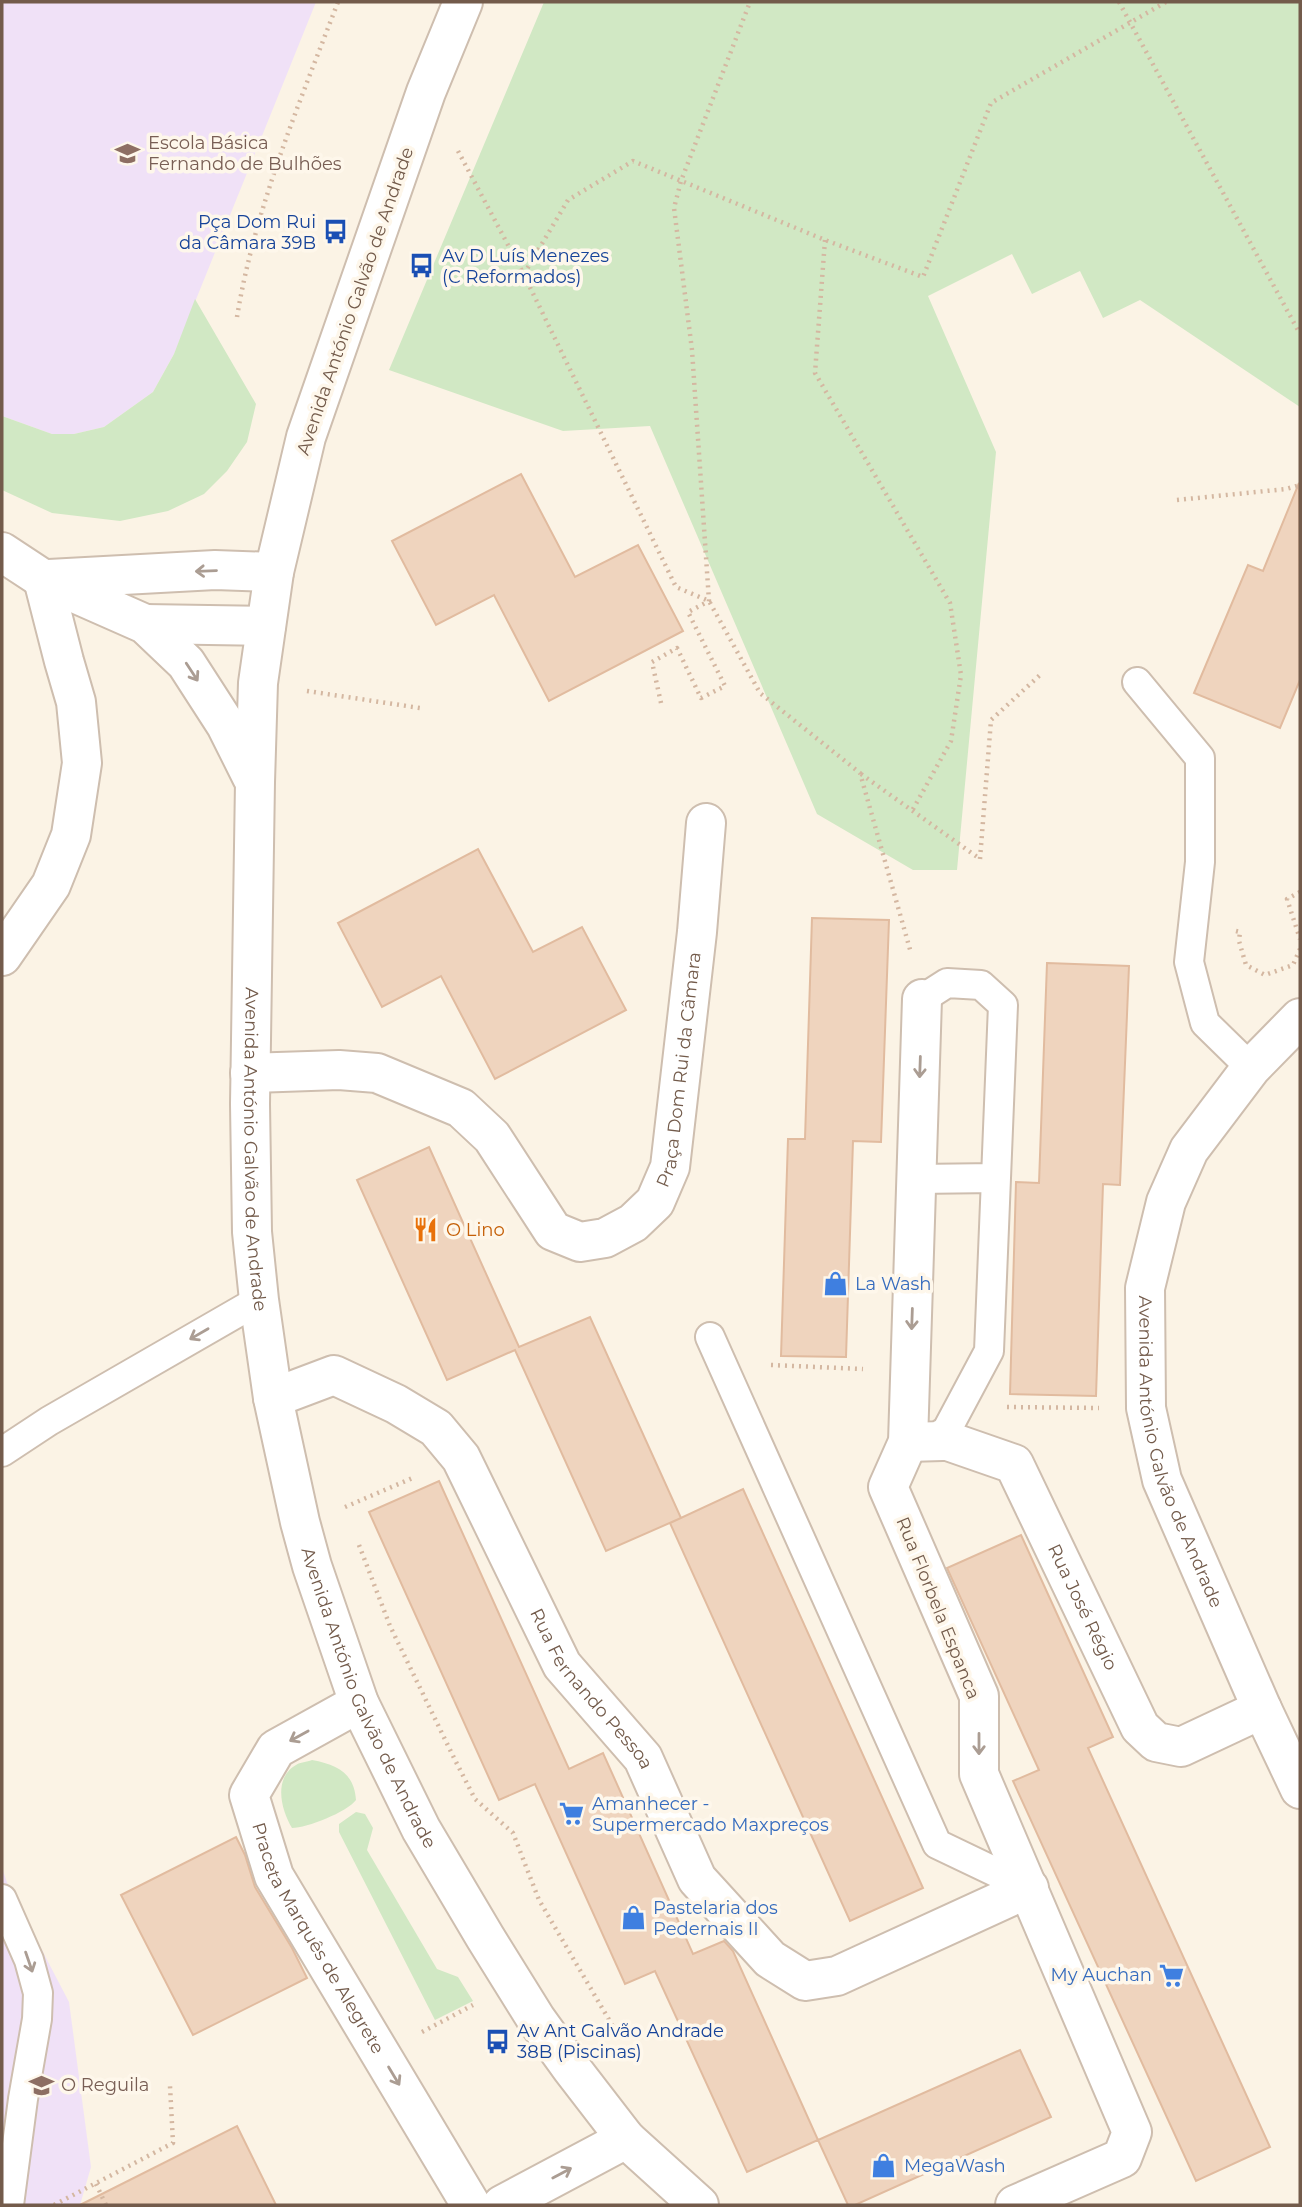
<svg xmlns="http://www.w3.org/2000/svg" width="1302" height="2207" font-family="Montserrat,sans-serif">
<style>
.education{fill:#f0e1f7}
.green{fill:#d1e8c4}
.building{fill:#efd4be;stroke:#e1bb9f;stroke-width:2}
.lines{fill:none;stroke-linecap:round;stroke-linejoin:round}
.service-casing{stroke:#cebeaf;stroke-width:32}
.minor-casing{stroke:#cebeaf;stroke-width:42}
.tertiary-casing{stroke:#cebeaf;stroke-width:42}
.path{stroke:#d4b7a1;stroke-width:4.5;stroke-dasharray:2 5;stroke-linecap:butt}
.service{stroke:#fff;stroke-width:28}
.minor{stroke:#fff;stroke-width:38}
.tertiary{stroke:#fff;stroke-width:38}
.oneway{stroke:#ab9d93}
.labels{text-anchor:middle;stroke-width:7;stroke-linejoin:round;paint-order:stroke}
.education-label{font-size:18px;fill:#785e54;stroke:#fef7eb;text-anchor:start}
.transit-label{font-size:18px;fill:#164399;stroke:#fef7eb;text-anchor:start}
.street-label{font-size:18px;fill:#735b4b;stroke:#fef7eb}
.food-label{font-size:18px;fill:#c56008;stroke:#fef7eb;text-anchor:start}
.shop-label{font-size:18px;fill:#366cbe;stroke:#fef7eb;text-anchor:start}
</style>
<rect width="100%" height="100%" fill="#fbf3e5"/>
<path class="education" d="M 2,2 L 316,2 L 174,354 L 153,392 L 104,427 L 74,434 L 52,434 L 2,416 Z
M 2,1868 L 8,1885 L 69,2002 L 91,2167 L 80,2205 L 2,2205 Z"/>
<path class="green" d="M 544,2 L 1300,2 L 1300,407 L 1140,300 L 1103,318 L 1080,271 L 1032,294 L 1012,254 L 928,296 L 996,452 L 957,870 L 913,870 L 817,814 L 650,426 L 563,431 L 389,370 Z
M 195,299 L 256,404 L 247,442 L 227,471 L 204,494 L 168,511 L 120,521 L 52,513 L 2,490 L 2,416 L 52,434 L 74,434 L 104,427 L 153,392 L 174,354 Z
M 312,1760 C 338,1765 354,1773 356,1800 C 347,1812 307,1828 292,1828 C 281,1810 273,1778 296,1765 C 300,1762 307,1762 312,1760 Z
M 356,1812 L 365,1814 L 373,1828 L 367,1850 L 437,1969 L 458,1977 L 473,2001 L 435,2020 L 339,1832 L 339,1824 Z"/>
<path class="building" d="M 521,474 L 575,577 L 638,545 L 683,631 L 549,701 L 494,595 L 436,625 L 392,541 Z
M 1299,483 L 1300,680 L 1280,728 L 1194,693 L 1248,565 L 1263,571 Z
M 478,849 L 533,952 L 582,927 L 626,1010 L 495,1079 L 441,976 L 382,1007 L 338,923 Z
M 812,918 L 889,920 L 881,1142 L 853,1141 L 846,1357 L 781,1356 L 788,1139 L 805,1139 Z
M 1047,963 L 1129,966 L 1120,1185 L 1103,1184 L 1096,1396 L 1010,1394 L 1016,1182 L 1039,1183 Z
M 429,1147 L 519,1347 L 590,1317 L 681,1518 L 606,1551 L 515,1350 L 447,1380 L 357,1180 Z
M 439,1481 L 569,1769 L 603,1753 L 693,1954 L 724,1941 L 733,1951 L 818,2140 L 747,2172 L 655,1971 L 625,1984 L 535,1784 L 499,1800 L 369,1512 Z
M 743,1489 L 923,1888 L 850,1921 L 670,1523 Z
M 1021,1535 L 1113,1737 L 1088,1748 L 1270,2147 L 1196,2181 L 1013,1781 L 1039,1770 L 947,1568 Z
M 236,1837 L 245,1855 L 255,1887 L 292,1948 L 307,1978 L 193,2035 L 121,1895 Z
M 1020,2050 L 1051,2117 L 855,2205 L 848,2205 L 818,2140 Z
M 237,2126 L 276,2205 L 80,2205 Z"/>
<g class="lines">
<defs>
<path id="service" d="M 1137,682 L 1200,758 L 1200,862 L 1189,962 L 1205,1023 L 1251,1068
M 922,999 L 947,983 L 981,985 L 1003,1005 L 989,1351 L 942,1439
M 916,1179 L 996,1178
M 710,1337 L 937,1844 L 1029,1888
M 2,1452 L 49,1421 L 259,1300
M 2,1899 L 29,1960 L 38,1993 L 37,2019 L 23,2099 L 9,2205"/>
<g id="minor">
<path d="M 2,956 L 51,885 L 71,835 L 82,763 L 76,702 L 64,661 L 43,579"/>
<path d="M 922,999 L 908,1442 L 888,1487 L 979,1696 L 979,1774 L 1132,2132 L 1122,2158 L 1015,2205"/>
<path id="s1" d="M 250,1073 L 339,1070 L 377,1073 L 461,1108 L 492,1137 L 553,1231 L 580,1242 L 605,1238 L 633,1223 L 655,1202 L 670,1167 L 697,932 L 706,823"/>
<path id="s2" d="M 273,1398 L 334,1375 L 396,1404 L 436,1428 L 461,1458 L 562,1665 L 643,1758 L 697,1879 L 770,1959 L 805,1981 L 837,1976 L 1029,1888"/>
<path id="s3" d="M 908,1442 L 942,1441 L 942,1439 L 1014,1464 L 1140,1727 L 1156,1742 L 1181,1747 L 1262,1709"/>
<path id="s4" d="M 359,1703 L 276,1749 L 249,1795 L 274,1876 L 471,2205"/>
<path d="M 502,2205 L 626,2139"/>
</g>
<g id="tertiary">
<path id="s5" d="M 463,2 L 426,92 L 306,437 L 274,572 L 258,683 L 255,782 L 250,1104 L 252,1232 L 259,1300 L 273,1398 L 300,1522 L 312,1566 L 359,1703 L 421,1829 L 485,1937 L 536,2019 L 572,2069 L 626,2139 L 699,2205"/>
<path d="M 2,552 L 43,579 L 145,624 L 186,663 L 226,725 L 252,777"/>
<path d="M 49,579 L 215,570 L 274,572"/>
<path d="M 145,624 L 266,626"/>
<path id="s6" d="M 1300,1018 L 1251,1068 L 1189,1150 L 1166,1202 L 1145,1288 L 1146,1408 L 1162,1480 L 1262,1709 L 1300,1789"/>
</g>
</defs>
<use href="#service" class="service-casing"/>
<use href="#minor" class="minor-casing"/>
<use href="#tertiary" class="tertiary-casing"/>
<path class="path" d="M 1119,2 L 1300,334
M 458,151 L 524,275 L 676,587 L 709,601 L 760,693 L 860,773 L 911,953
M 825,240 L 815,373 L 950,603 L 961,675 L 951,741 L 912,811
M 524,274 L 568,200 L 633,161 L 825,240 L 923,277 L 991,103 L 1166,2
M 237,317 C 255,208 299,104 338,2
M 1177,500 L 1286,489 L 1300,485
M 307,691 L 420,708
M 661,703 L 652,662 L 677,648 L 701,698 L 725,686 L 688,612 L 709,601 L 692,350 L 674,208 L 681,181 L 750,2
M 861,774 L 980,859
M 980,859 L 991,720 L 1040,675
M 1300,892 L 1287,899 L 1300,939
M 1236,931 L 1240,932 L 1239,941 L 1246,965 L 1265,975 L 1293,965 L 1300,949
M 771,1365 L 863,1369
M 1007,1407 L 1099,1408
M 345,1507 L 415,1477
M 359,1545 L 390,1626 L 455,1760 L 475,1799 L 513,1833 L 539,1900 L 615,2030 L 608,2036
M 422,2032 L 473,2005
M 96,2184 L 106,2205
M 54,2205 L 173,2143 L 170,2086"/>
<use href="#service" class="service"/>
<use href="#minor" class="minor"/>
<use href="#tertiary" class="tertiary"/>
</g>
<defs><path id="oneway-shaft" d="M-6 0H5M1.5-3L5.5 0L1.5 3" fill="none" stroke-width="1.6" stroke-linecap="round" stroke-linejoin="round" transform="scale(1.75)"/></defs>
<g class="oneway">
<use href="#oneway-shaft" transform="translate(206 571) rotate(178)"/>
<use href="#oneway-shaft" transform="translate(192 672) rotate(57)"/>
<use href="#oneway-shaft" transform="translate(920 1067) rotate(92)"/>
<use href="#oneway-shaft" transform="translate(912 1319) rotate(92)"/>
<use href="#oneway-shaft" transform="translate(199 1334) rotate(150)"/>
<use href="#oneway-shaft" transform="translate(299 1736) rotate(151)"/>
<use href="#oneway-shaft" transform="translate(979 1744) rotate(90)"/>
<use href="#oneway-shaft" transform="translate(29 1962) rotate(71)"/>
<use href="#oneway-shaft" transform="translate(394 2076) rotate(59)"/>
<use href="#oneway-shaft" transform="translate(562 2173) rotate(-28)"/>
</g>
<defs>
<symbol id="school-bare" viewBox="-9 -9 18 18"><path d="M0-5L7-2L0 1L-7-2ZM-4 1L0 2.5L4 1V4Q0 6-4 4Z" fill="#8d6e63" stroke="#fef7eb" stroke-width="2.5" paint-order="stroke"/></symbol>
<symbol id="bus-bare" viewBox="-9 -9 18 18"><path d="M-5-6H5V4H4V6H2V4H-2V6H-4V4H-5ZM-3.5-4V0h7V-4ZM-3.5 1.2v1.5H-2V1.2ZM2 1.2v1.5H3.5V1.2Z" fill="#1a4fb4" stroke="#fef7eb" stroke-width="2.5" paint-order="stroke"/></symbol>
<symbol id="restaurant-bare" viewBox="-9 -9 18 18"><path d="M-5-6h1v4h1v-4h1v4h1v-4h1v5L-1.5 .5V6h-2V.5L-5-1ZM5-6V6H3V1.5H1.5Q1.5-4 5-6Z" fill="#e8710a" stroke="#fef7eb" stroke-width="2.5" paint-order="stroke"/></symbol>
<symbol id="shop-bare" viewBox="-9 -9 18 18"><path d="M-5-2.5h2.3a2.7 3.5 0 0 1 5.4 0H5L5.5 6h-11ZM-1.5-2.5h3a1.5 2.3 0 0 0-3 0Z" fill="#3f7fe0" stroke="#fef7eb" stroke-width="2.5" paint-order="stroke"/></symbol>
<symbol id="supermarket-bare" viewBox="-9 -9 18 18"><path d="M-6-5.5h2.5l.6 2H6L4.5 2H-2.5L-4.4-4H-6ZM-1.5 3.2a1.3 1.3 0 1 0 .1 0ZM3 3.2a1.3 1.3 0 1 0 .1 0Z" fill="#3f7fe0" stroke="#fef7eb" stroke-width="2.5" paint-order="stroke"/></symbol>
</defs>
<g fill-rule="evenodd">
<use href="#school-bare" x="110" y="136" width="35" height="35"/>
<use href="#bus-bare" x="318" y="214" width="35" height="35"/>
<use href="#bus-bare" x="404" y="248" width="35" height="35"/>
<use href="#restaurant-bare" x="408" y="1212" width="35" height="35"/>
<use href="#shop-bare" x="818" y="1266" width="35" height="35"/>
<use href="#supermarket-bare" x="554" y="1796" width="35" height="35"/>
<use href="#shop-bare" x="616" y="1900" width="35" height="35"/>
<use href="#supermarket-bare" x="1154" y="1958" width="35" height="35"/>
<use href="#bus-bare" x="480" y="2024" width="35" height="35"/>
<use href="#school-bare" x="24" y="2068" width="35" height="35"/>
<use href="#shop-bare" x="866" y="2148" width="35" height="35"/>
</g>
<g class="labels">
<g class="education-label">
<text x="148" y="149">Escola Básica<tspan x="148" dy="21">Fernando de Bulhões</tspan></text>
<text x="61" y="2091">O Reguila</text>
</g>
<g class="transit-label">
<text x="316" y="228" text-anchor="end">Pça Dom Rui<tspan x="316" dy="21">da Câmara 39B</tspan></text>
<text x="442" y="262">Av D Luís Menezes<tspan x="442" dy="21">(C Reformados)</tspan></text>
<text x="517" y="2037">Av Ant Galvão Andrade<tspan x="517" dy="21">38B (Piscinas)</tspan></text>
</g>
<g class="street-label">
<text transform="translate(355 301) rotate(-71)" y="6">Avenida António Galvão de Andrade</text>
<text dy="6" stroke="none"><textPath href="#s1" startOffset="625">Praça Dom Rui da Câmara</textPath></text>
<text dy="6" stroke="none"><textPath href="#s5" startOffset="1180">Avenida António Galvão de Andrade</textPath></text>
<text dy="6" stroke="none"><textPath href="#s6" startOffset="488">Avenida António Galvão de Andrade</textPath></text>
<text dy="6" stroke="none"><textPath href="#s3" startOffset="271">Rua José Régio</textPath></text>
<text transform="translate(938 1608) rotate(68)" y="6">Rua Florbela Espanca</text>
<text dy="6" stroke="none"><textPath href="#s2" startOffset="486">Rua Fernando Pessoa</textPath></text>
<text dy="6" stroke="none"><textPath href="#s5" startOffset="1746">Avenida António Galvão de Andrade</textPath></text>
<text dy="6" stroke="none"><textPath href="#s4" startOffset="308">Praceta Marquês de Alegrete</textPath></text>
</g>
<g class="food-label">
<text x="446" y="1236">O Lino</text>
</g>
<g class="shop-label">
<text x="855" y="1290">La Wash</text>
<text x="592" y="1810">Amanhecer -<tspan x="592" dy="21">Supermercado Maxpreços</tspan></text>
<text x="653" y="1914">Pastelaria dos<tspan x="653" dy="21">Pedernais II</tspan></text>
<text x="1152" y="1981" text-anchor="end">My Auchan</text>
<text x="904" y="2172">MegaWash</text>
</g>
</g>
<rect width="1302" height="2207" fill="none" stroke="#735b4b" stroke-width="7"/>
</svg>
